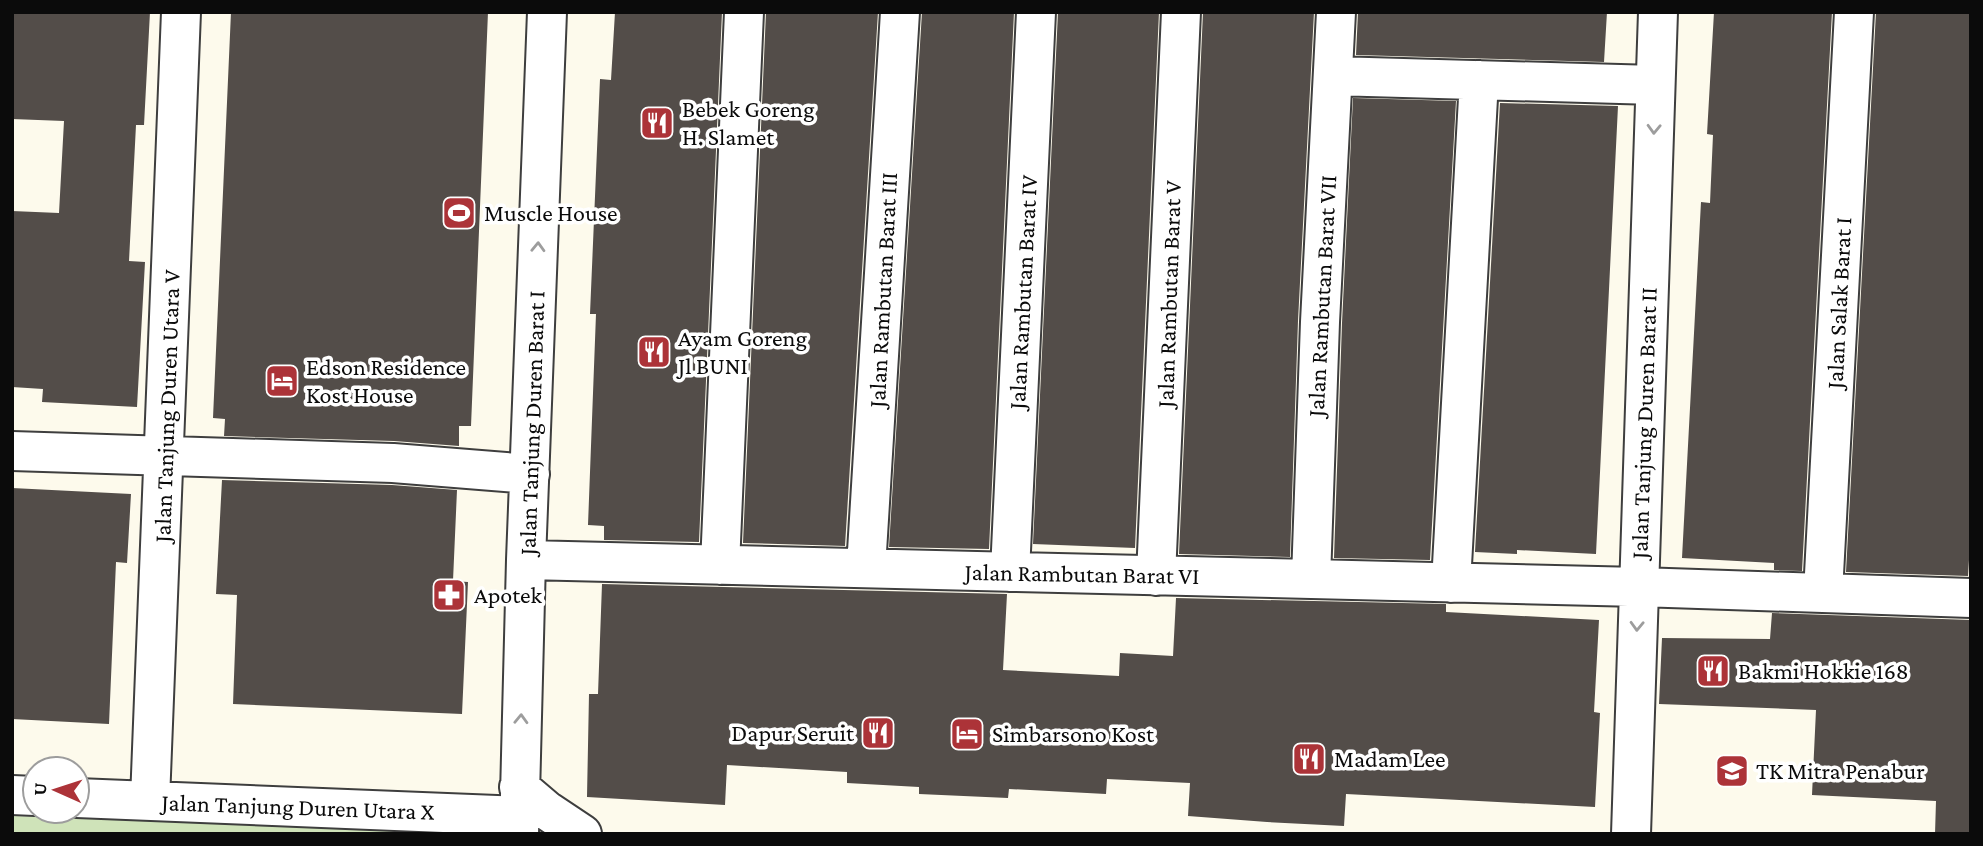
<svg xmlns="http://www.w3.org/2000/svg" width="1983" height="846" font-family="'Crimson Pro',serif">
<style>
.green{fill:#cfe3b9}
.building{fill:#534d49}
.lines{fill:none;stroke-linecap:round;stroke-linejoin:round}
.minor-casing{stroke:#3e3e3e;stroke-width:42}
.minor{stroke:#fff;stroke-width:38}
.oneway{stroke:#9d9d9d}
.labels{text-anchor:middle;stroke-width:7;stroke-linejoin:round;paint-order:stroke}
.poi-label{font-size:24px;fill:#0b0b0b;stroke:#fff;text-anchor:start}
.street-label{font-size:24px;fill:#0b0b0b;stroke:#fff}
</style>
<rect width="100%" height="100%" fill="#fdfaec"/>
<path class="green" d="M 12,816 L 490,831 L 490,834 L 12,834 Z"/>
<path class="building" d="M 12,12 L 150,12 L 144,125 L 136,125 L 129,261 L 145,262 L 137,407 L 42,402 L 43,389 L 12,387 L 12,211 L 59,213 L 64,121 L 12,119 Z
M 231,12 L 488,12 L 471,426 L 459,426 L 459,446 L 394,441 L 224,436 L 225,419 L 213,418 Z
M 615,12 L 722,12 L 699,542 L 604,540 L 604,526 L 588,525 L 596,314 L 590,314 L 600,79 L 611,80 Z
M 766,12 L 878,12 L 845,546 L 743,543 Z
M 922,12 L 1014,12 L 989,549 L 889,547 Z
M 1058,12 L 1159,12 L 1135,548 L 1033,544 Z
M 1203,12 L 1314,12 L 1298,321 L 1290,557 L 1179,554 Z
M 1358,12 L 1607,12 L 1604,62 L 1356,55 Z
M 1714,12 L 1832,12 L 1802,571 L 1774,570 L 1774,563 L 1682,558 L 1701,202 L 1710,203 L 1713,135 L 1707,134 Z
M 1876,12 L 1971,12 L 1971,528 L 1968,576 L 1846,572 Z
M 1353,98 L 1456,101 L 1430,560 L 1334,558 L 1342,323 Z
M 1500,103 L 1618,106 L 1596,554 L 1517,550 L 1517,554 L 1475,552 Z
M 222,480 L 392,485 L 457,490 L 453,581 L 468,582 L 462,714 L 233,704 L 237,595 L 216,594 Z
M 12,488 L 131,494 L 127,563 L 116,562 L 109,724 L 12,719 L 14,597 L 12,597 Z
M 602,584 L 1007,594 L 1003,670 L 1119,676 L 1120,653 L 1173,656 L 1176,598 L 1446,604 L 1446,612 L 1599,620 L 1594,712 L 1600,713 L 1595,807 L 1346,794 L 1344,826 L 1267,822 L 1188,816 L 1190,783 L 1107,779 L 1106,794 L 1009,789 L 1008,798 L 919,794 L 919,787 L 847,783 L 847,772 L 727,765 L 725,805 L 587,797 L 589,694 L 598,694 Z
M 1772,613 L 1971,620 L 1971,834 L 1935,834 L 1936,801 L 1812,795 L 1816,710 L 1659,704 L 1662,638 L 1770,639 Z"/>
<g class="lines">
<defs>
<path id="minor" d="M 1333,76 L 1655,85
M 12,451 L 393,463 L 530,474
M 526,560 L 1639,587 L 1971,598
M 720,565 L 744,12
M 866,568 L 900,12
M 1010,572 L 1036,12
M 1156,576 L 1181,12
M 1311,579 L 1320,322 L 1336,12
M 1451,583 L 1479,80
M 1823,593 L 1854,12
M 519,787 L 546,810 L 582,834
M 12,795 L 35,796
M 77,798 L 519,816
M 150,800 L 181,12
M 519,834 L 526,560 L 547,12
M 1631,834 L 1658,12"/>
</defs>
<use href="#minor" class="minor-casing"/>
<use href="#minor" class="minor"/>
</g>
<defs><path id="oneway-chevron" d="M-2-3.5L2.5 0L-2 3.5" fill="none" stroke-width="1.6" stroke-linecap="round" stroke-linejoin="round" transform="scale(1.75)"/></defs>
<g class="oneway">
<use href="#oneway-chevron" transform="translate(1654 129) rotate(92)"/>
<use href="#oneway-chevron" transform="translate(538 247) rotate(-88)"/>
<use href="#oneway-chevron" transform="translate(1637 626) rotate(92)"/>
<use href="#oneway-chevron" transform="translate(521 719) rotate(-88)"/>
</g>
<defs>
<symbol id="restaurant-square" viewBox="-11 -11 22 22"><rect x="-9" y="-9" width="18" height="18" rx="4" fill="#ac3338" stroke="#fff"/><path d="M-5-6h1v4h1v-4h1v4h1v-4h1v5L-1.5 .5V6h-2V.5L-5-1ZM5-6V6H3V1.5H1.5Q1.5-4 5-6Z" fill="#fff"/></symbol>
<symbol id="stadium-square" viewBox="-11 -11 22 22"><rect x="-9" y="-9" width="18" height="18" rx="4" fill="#ac3338" stroke="#fff"/><path d="M0-5a6.5 5 0 1 0 0 10a6.5 5 0 1 0 0-10ZM-3.5-1.8h7v3.6h-7Z" fill="#fff"/></symbol>
<symbol id="hotel-square" viewBox="-11 -11 22 22"><rect x="-9" y="-9" width="18" height="18" rx="4" fill="#ac3338" stroke="#fff"/><path d="M-6-4.5h1.5V1H6V5H4.5V3h-9V5H-6ZM-4 0a1.8 1.8 0 1 1 3.6 0ZM.5 0V-2.5h3Q6-2.5 6 0Z" fill="#fff"/></symbol>
<symbol id="pharmacy-square" viewBox="-11 -11 22 22"><rect x="-9" y="-9" width="18" height="18" rx="4" fill="#ac3338" stroke="#fff"/><path d="M-2-6h4v4h4v4h-4v4h-4v-4h-4v-4h4Z" fill="#fff"/></symbol>
<symbol id="school-square" viewBox="-11 -11 22 22"><rect x="-9" y="-9" width="18" height="18" rx="4" fill="#ac3338" stroke="#fff"/><path d="M0-5L7-2L0 1L-7-2ZM-4 1L0 2.5L4 1V4Q0 6-4 4Z" fill="#fff"/></symbol>
</defs>
<g fill-rule="evenodd">
<use href="#restaurant-square" x="638" y="104" width="38" height="38"/>
<use href="#stadium-square" x="440" y="194" width="38" height="38"/>
<use href="#restaurant-square" x="635" y="333" width="38" height="38"/>
<use href="#hotel-square" x="263" y="362" width="38" height="38"/>
<use href="#pharmacy-square" x="430" y="576" width="38" height="38"/>
<use href="#restaurant-square" x="1694" y="652" width="38" height="38"/>
<use href="#restaurant-square" x="859" y="714" width="38" height="38"/>
<use href="#hotel-square" x="948" y="715" width="38" height="38"/>
<use href="#restaurant-square" x="1290" y="740" width="38" height="38"/>
<use href="#school-square" x="1713" y="752" width="38" height="38"/>
</g>
<g class="labels">
<g class="poi-label">
<text x="682" y="117">Bebek Goreng<tspan x="682" dy="28">H. Slamet</tspan></text>
<text x="484" y="221">Muscle House</text>
<text x="678" y="346">Ayam Goreng<tspan x="678" dy="28">Jl BUNI</tspan></text>
<text x="306" y="375">Edson Residence<tspan x="306" dy="28">Kost House</tspan></text>
<text x="474" y="603">Apotek</text>
<text x="1738" y="679">Bakmi Hokkie 168</text>
<text x="854" y="741" text-anchor="end">Dapur Seruit</text>
<text x="992" y="742">Simbarsono Kost</text>
<text x="1334" y="767">Madam Lee</text>
<text x="1756" y="779">TK Mitra Penabur</text>
</g>
<g class="street-label">
<text transform="translate(883 290) rotate(-87)" y="8">Jalan Rambutan Barat III</text>
<text transform="translate(1023 292) rotate(-87)" y="8">Jalan Rambutan Barat IV</text>
<text transform="translate(1169 294) rotate(-88)" y="8">Jalan Rambutan Barat V</text>
<text transform="translate(1322 296) rotate(-87)" y="8">Jalan Rambutan Barat VII</text>
<text transform="translate(1839 303) rotate(-87)" y="8">Jalan Salak Barat I</text>
<text transform="translate(167 406) rotate(-88)" y="8">Jalan Tanjung Duren Utara V</text>
<text transform="translate(532 423) rotate(-88)" y="8">Jalan Tanjung Duren Barat I</text>
<text transform="translate(1644 423) rotate(-88)" y="8">Jalan Tanjung Duren Barat II</text>
<text transform="translate(1082 574) rotate(1)" y="8">Jalan Rambutan Barat VI</text>
<text transform="translate(298 807) rotate(2)" y="8">Jalan Tanjung Duren Utara X</text>
</g>
</g>
<rect width="1983" height="846" fill="none" stroke="#0b0b0b" stroke-width="28"/>
<g transform="translate(56 790) rotate(273)"><circle r="33" fill="#ffffff" stroke="#9d9d9d" stroke-width="2"/>
<path d="M0-5L12 26L0 18L-12 26Z" fill="#ac3338"/>
<text y="-10" font-size="19" font-weight="bold" text-anchor="middle" fill="#0b0b0b">U</text>
</g>
</svg>
